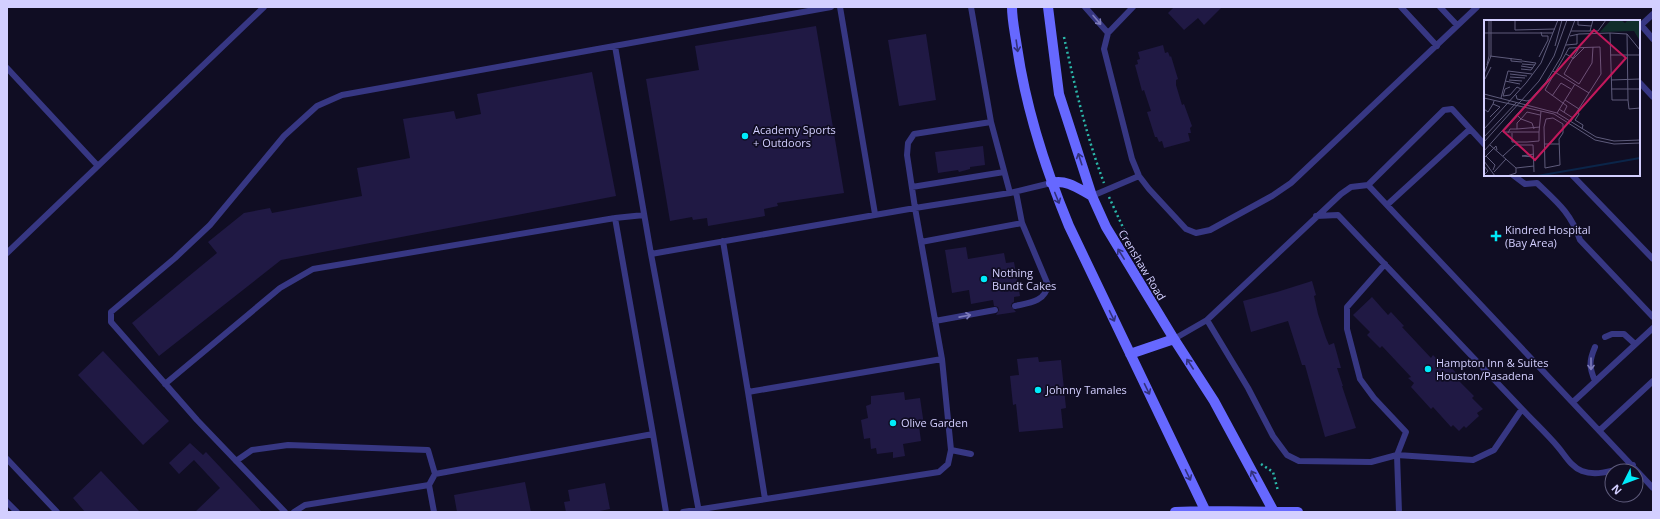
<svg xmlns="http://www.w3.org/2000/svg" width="1660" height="519" font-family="'Open Sans',sans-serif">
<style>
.building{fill:#201944}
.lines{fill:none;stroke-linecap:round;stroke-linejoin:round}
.path{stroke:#2bb7a9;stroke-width:2.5;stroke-dasharray:2 3;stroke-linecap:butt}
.service{stroke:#373783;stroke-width:6}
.secondary{stroke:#6668ff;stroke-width:10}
.oneway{stroke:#7d7bbb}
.oneway2{stroke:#32317b}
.poi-dot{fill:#00ebfa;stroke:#100d23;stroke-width:1.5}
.labels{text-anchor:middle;stroke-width:3.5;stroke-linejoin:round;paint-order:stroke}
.poi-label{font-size:11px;fill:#d3cfff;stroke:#100d23;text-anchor:start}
.street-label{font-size:11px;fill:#d3cfff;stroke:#100d23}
.inset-river{fill:none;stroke:#0b2549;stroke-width:2}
.inset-road{fill:none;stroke:#5e5b7b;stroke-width:1}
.view{fill:#c2185b;fill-opacity:0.15;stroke:#c2185b;stroke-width:2}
.inset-edge{fill:none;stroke:#d3cfff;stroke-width:2}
</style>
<rect width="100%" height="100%" fill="#100d23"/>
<path class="building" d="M 1174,7 L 1222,7 L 1204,25 L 1198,18 L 1184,30 L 1168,13 Z
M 816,26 L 844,193 L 777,203 L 778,206 L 764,209 L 765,216 L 708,226 L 707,218 L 693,220 L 692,217 L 670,221 L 646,79 L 699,70 L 695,46 Z
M 926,34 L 936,100 L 899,106 L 888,40 Z
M 1163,45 L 1165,53 L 1168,52 L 1170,57 L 1171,56 L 1178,79 L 1176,80 L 1176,85 L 1182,105 L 1184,104 L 1192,126 L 1190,128 L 1191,133 L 1188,133 L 1190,141 L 1164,148 L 1162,141 L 1159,142 L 1157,137 L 1155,137 L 1147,112 L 1151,111 L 1144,90 L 1142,91 L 1135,65 L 1138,64 L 1137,60 L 1140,59 L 1138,52 Z
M 592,72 L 616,196 L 281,260 L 159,356 L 132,323 L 217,253 L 208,242 L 244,213 L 270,208 L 272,213 L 362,196 L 357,168 L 410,158 L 403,119 L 454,111 L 456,119 L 481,114 L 477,94 Z
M 983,146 L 985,165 L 970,167 L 970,169 L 959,172 L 958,170 L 938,173 L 935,152 Z
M 966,247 L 968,259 L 1004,253 L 1006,263 L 1014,262 L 1020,296 L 1014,297 L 1014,302 L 1012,303 L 1011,306 L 1016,312 L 996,315 L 999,310 L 998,307 L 994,306 L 993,300 L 971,304 L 969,290 L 952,293 L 945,250 Z
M 1312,281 L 1316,295 L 1314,296 L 1318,314 L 1326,338 L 1329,345 L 1334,343 L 1341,368 L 1337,368 L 1343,386 L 1342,386 L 1356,428 L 1325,437 L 1305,365 L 1302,365 L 1288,321 L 1251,332 L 1243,301 L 1277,292 Z
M 1372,297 L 1388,315 L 1391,312 L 1404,326 L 1402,327 L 1431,358 L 1433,355 L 1439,361 L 1442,358 L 1462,379 L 1460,382 L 1474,396 L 1472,398 L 1483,409 L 1477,413 L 1479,416 L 1466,428 L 1464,426 L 1459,431 L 1453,425 L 1451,427 L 1433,407 L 1431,409 L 1411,387 L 1414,383 L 1408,378 L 1411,377 L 1382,346 L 1380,348 L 1367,335 L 1370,332 L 1353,315 Z
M 103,351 L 169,421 L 143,445 L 78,375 Z
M 1038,357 L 1039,362 L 1061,360 L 1066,408 L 1061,409 L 1063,428 L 1019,432 L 1016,404 L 1013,405 L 1010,376 L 1019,375 L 1017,359 Z
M 904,392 L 905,400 L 920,398 L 924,425 L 919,426 L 921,441 L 903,444 L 905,456 L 893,458 L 893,452 L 877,454 L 876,448 L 871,449 L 870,438 L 864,439 L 861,420 L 868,418 L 866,406 L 871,404 L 871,396 Z
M 190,443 L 203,455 L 206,452 L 262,512 L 195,512 L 220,488 L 194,460 L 179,474 L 169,463 Z
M 101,471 L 140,512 L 85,512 L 73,498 Z
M 525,482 L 531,512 L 457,512 L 454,495 Z
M 605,483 L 610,509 L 595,512 L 566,512 L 564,502 L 570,501 L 568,490 Z"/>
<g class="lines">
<path class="path" d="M 1064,37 C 1075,87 1086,135 1104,183
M 1109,197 L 1131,245
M 1261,464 L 1273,472 L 1278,491"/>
<path class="service" d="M 840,7 L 875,214
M 971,7 L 991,122 L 1010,193
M 1085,7 L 1108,33
M 1133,7 L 1108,33 L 1104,49 L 1132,159 L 1139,176 L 1149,189 L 1186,229 L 1196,233 L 1210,230 L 1272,196 L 1291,183 L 1477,7
M 1401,7 L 1437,46
M 1440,7 L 1457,25
M 1641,25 L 1653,39
M 1639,27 L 1653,14
M 615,46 L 651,254 L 699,512
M 7,68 L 98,166
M 1639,82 L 1653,97
M 1513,175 L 1525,184 L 1537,183 C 1557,202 1571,213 1580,240 L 1653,317
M 1572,175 L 1653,259
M 1368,185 L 1444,110 L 1452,109 L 1485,145
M 912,187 L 1004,172
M 1092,196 L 1139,176
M 1387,205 L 1470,129
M 1316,216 L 1338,215 L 1522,409
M 723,241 L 748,392 L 942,359
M 921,242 L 1022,223
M 7,253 L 264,7
M 651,254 L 915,208 L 1010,193 L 1051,183
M 1015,306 C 1029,303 1045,302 1048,285 L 1022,223 L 1016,192
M 1207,320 L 1248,388 L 1273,436 L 1287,455 L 1299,461 L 1371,462 L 1397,455 L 1406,432 L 1374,398 L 1360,379 L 1347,329 L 1347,307 L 1385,264
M 935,321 L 995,310
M 1605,337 L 1612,334 L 1624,334 L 1635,344
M 1174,339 L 1207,320 L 1341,194 L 1351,187 L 1368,185 L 1653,488
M 1595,347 C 1589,361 1589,367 1595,381
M 165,384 L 280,288 L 313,269 L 615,218
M 748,392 L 765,499
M 1573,402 L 1653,328
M 1600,430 L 1653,381
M 653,434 L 666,512
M 951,450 L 971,454
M 7,459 L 57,512
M 236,461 L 252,450 L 288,445 L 428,450 L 435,474
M 429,485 L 435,474 L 653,434 L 615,218 L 644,215
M 7,502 L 17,512
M 285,512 L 197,420 L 111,322 L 111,312 L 175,258 L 210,225 L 284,136 L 317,106 L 342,95 L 831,7
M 294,512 L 305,505 L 429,485 L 434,512
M 683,512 L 939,472 L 948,464 L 951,450 L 942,359 L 915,208 L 907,155 L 908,143 L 914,134 L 991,122
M 1399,512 L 1397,455 L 1473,460 L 1494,450 L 1522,409 C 1534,422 1547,434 1558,447 C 1565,455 1571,467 1582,471 C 1598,477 1617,469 1633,465"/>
<path class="secondary" d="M 1012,7 C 1012,20 1015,33 1017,47 C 1026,109 1045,168 1069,226 L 1206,512
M 1048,7 L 1059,94 L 1092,196 L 1106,227 L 1174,339 L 1214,401 L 1274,512
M 1051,183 C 1067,179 1079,189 1092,196
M 1130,354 L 1174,339
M 1175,512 L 1206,511 L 1298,512"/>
</g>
<defs><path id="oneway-shaft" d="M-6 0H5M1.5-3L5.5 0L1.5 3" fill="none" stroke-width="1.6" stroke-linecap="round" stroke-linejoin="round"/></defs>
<g class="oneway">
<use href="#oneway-shaft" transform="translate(1097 20) rotate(49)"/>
<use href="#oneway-shaft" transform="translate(965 316) rotate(-11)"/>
<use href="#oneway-shaft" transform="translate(1591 364) rotate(90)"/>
</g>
<g class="oneway2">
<use href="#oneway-shaft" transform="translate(1017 46) rotate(82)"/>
<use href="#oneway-shaft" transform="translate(1080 159) rotate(-108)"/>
<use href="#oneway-shaft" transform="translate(1057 198) rotate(68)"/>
<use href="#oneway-shaft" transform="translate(1121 254) rotate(-122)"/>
<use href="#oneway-shaft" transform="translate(1112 316) rotate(64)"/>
<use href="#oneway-shaft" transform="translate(1190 364) rotate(-123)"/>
<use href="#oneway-shaft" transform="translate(1147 389) rotate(64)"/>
<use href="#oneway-shaft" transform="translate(1188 475) rotate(64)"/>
<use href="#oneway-shaft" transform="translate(1254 476) rotate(-118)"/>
</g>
<g class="poi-dot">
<circle cx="745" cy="136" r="4"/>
<path d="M1494 230h4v4h4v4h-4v4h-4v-4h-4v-4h4z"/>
<circle cx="984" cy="279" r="4"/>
<circle cx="1428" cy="369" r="4"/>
<circle cx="1038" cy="390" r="4"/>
<circle cx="893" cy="423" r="4"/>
</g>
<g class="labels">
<g class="poi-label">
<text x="753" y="134">Academy Sports<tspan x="753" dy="13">+ Outdoors</tspan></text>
<text x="1505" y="234">Kindred Hospital<tspan x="1505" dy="13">(Bay Area)</tspan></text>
<text x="992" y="277">Nothing<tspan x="992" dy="13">Bundt Cakes</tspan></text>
<text x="1436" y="367">Hampton Inn &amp; Suites<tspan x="1436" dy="13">Houston/Pasadena</tspan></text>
<text x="1046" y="394">Johnny Tamales</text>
<text x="901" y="427">Olive Garden</text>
</g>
<g class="street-label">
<text transform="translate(1142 265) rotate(59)" y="4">Crenshaw Road</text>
</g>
</g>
<g transform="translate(1484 20)">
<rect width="156" height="156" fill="#100d23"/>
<path d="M 127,0 L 137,0 L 141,3 L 144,0 L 156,0 L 156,21 L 150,11 L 116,12 Z" fill="#102d2b"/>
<path class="inset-river" d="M 53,156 L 156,138"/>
<path class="inset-road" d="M 31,0 L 31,10 L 71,9M 94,0 L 94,5 L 107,6M 87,11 L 106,11 L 109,0M 106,11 L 114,11 L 122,0M 0,13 L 69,13M 143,14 L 156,30M 86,16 L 95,14 L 126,13 L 143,14 L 144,80 L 128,80 L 126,13M 82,25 L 93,24 L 93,14M 71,26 L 78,0M 82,34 L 89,38 L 95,28M 126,35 L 156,35M 6,36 L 38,40M 55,37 L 64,20 L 64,16 L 58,16 L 57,12M 27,38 L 27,41 L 38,42M 89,38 L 80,54 L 95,64M 89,39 L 101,27M 38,44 L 51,45M 3,45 L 5,36 L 5,0M 37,46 L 49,48M 37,49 L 47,50 L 52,43 L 38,41M 69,51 L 105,73M 0,54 L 7,36 L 7,0M 26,54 L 43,56M 26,57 L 41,58M 1,59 L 7,47M 25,60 L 38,61M 127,60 L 156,59M 21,61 L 36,64M 95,64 L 108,43 L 109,27M 127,69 L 156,69M 0,74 L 73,93 L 112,117 L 130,121 L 156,120M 32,75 L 33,79 L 43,81 L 48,79M 19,76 L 26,75 L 33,67 L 37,69M 19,76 L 21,69 L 26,67M 68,76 L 77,63 L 87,69M 0,78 L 70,94 L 111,120 L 130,124 L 156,123M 17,78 L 24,51 L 48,54M 81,80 L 95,89M 144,80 L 145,89 L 156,88M 0,89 L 4,92 L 9,84M 75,89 L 89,98M 80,92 L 83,86 L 61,70 L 85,28 L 116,27 L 117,54 L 87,101M 94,92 L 95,94 L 91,100 L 99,105 L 98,109M 73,93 L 91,64M 6,97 L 16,87 L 9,84 L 10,81M 69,98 L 79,104 L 79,113 L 75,119 L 76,145 L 61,148 L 60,107 L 62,99 ZM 0,109 L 42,63 L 57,43 L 74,0M 33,109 L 56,107M 50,109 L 48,103 L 37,99 L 43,92 L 56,95M 19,112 L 55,112 L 57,91M 24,113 L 26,109 L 33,109 L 33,103 L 37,99 L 34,96M 28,113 L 28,122 L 43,122 L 55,121 L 55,112M 0,117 L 33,82M 0,122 L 55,61 L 70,36 L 83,0M 60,124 L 75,124M 6,125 L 32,148 L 32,153 L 23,156M 0,131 L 62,62 L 77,37 L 91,0M 50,134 L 38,136 L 50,137M 2,136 L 11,145 L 9,150M 19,136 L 31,125 L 49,125 L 50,152M 0,138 L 12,126 L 13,130M 0,141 L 11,156M 0,146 L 4,151 L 0,155M 32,148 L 50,146M 10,152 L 22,139"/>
<path class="view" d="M 110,10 L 142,38 L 51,140 L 19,111 Z"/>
<rect width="156" height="156" class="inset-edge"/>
</g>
<rect width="1660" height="519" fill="none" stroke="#d3cfff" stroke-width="16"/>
<g transform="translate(1624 483) rotate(228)"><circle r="19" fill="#100d23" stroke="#5e5b7b"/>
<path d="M0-3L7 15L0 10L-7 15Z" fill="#00ebfa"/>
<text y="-6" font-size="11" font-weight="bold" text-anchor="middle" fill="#d3cfff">N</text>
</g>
</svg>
